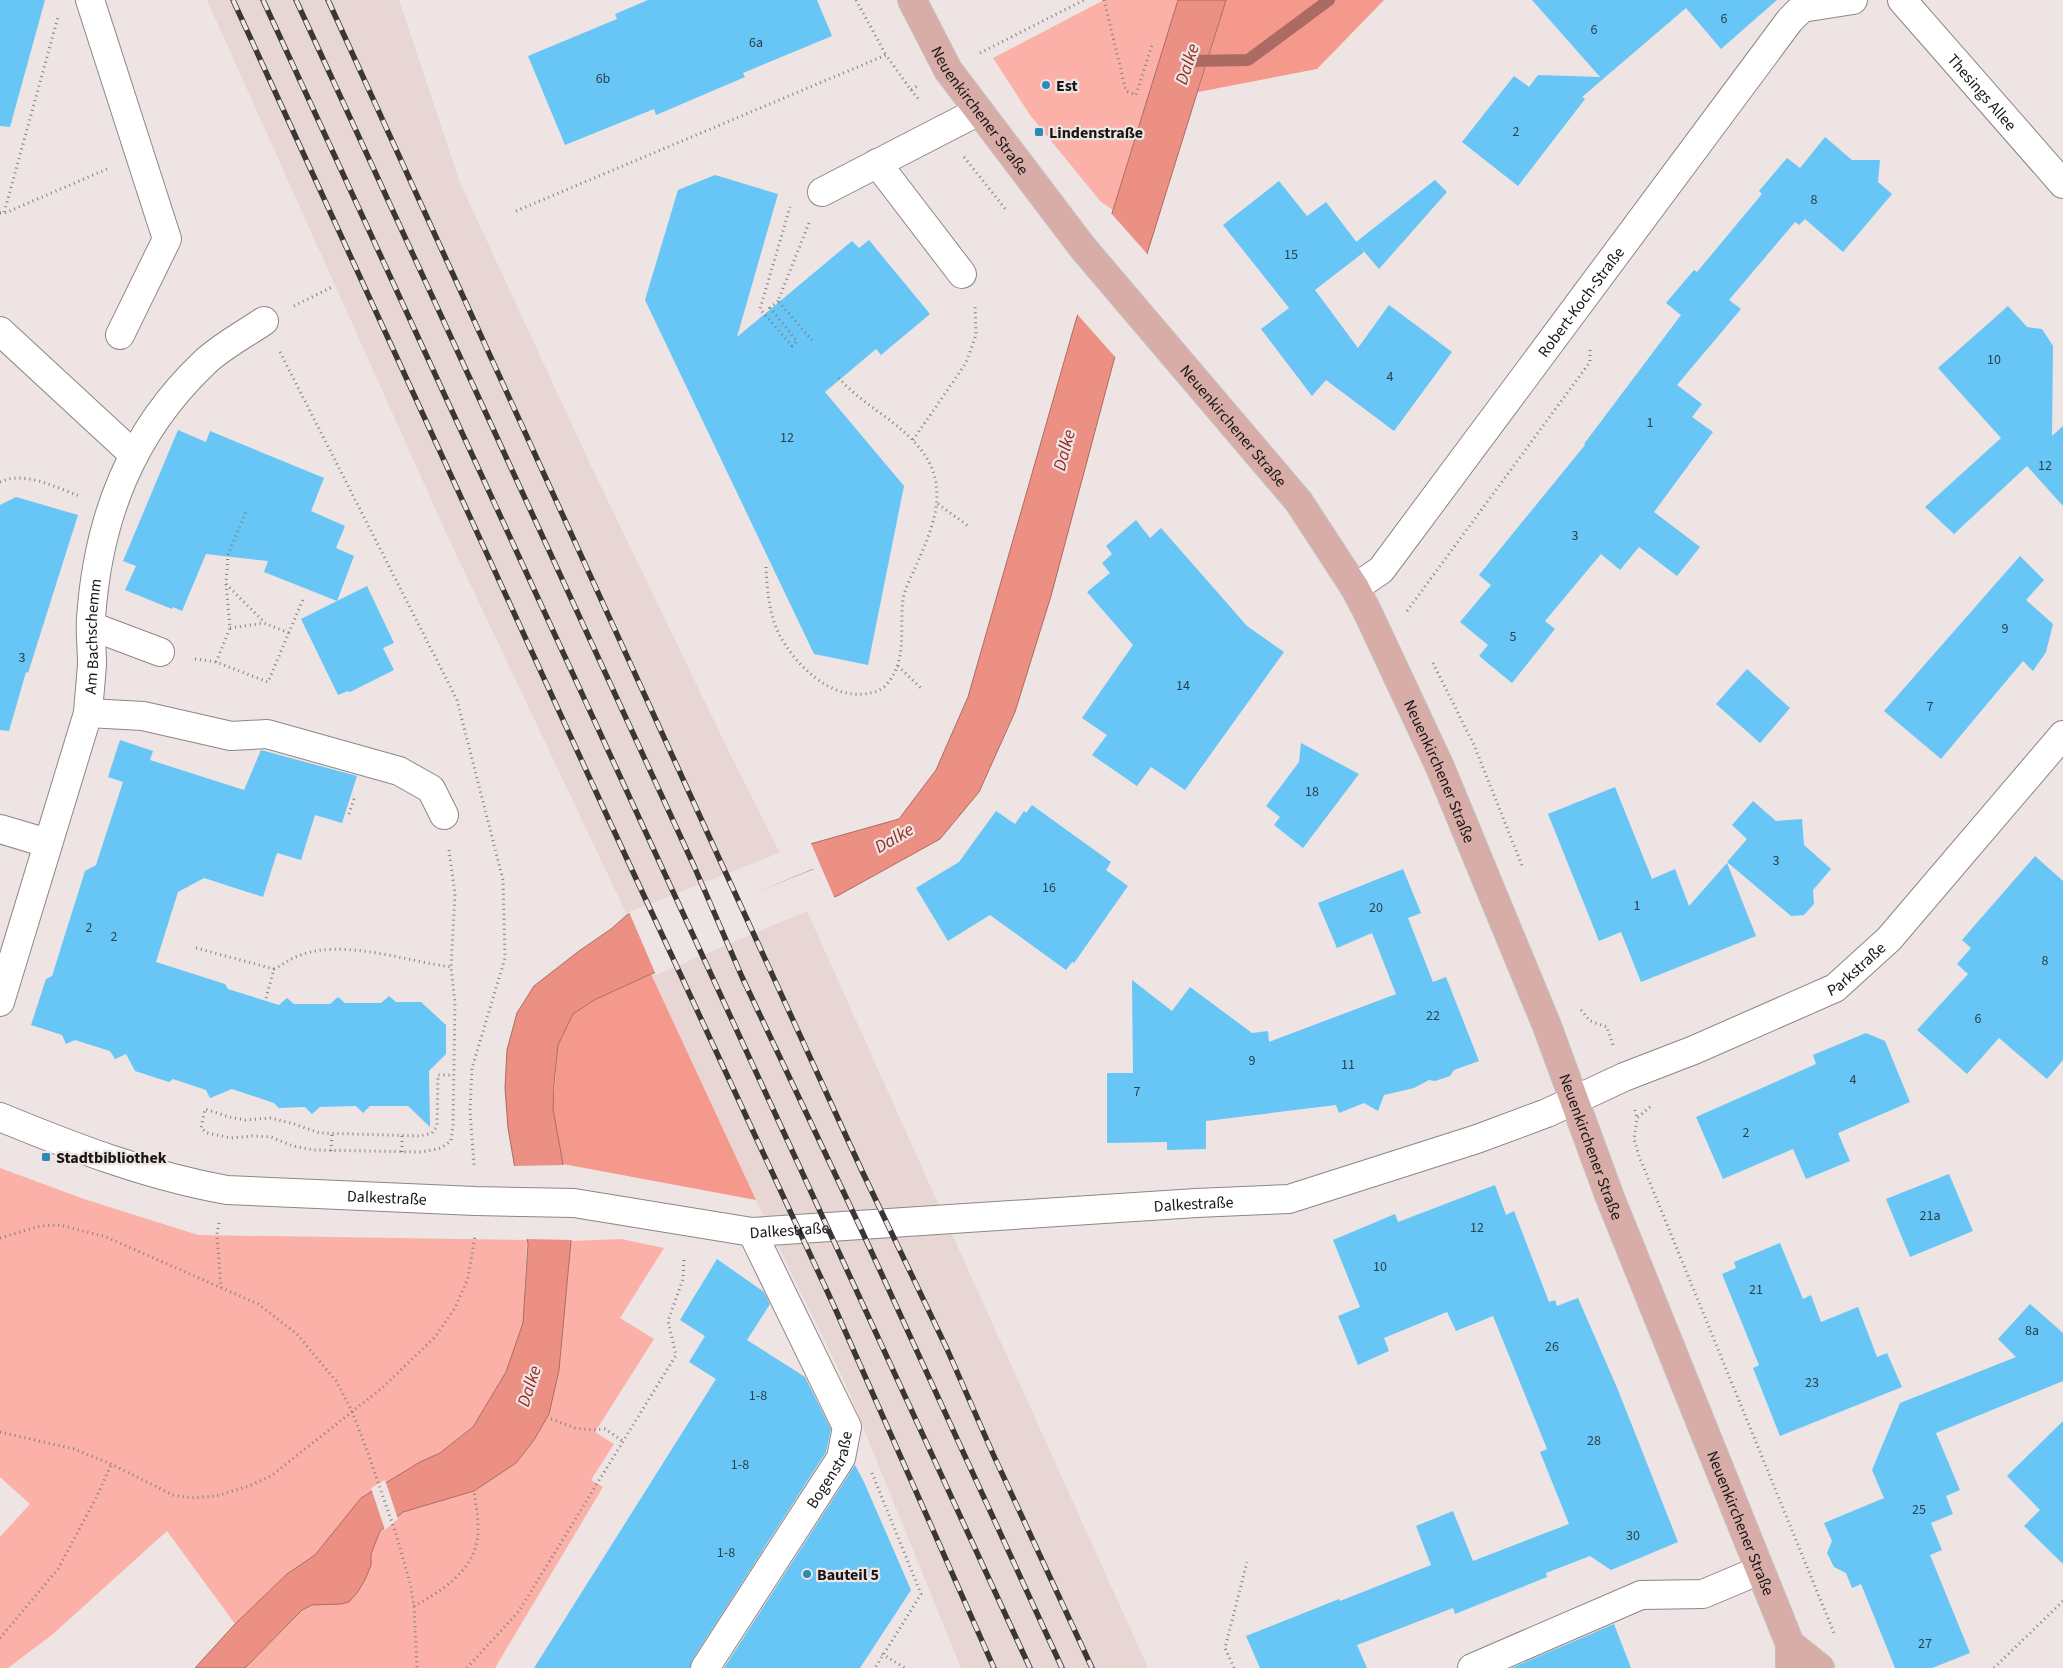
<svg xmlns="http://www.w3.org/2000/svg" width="2063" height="1668" font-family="'Source Sans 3',sans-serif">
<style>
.built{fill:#e7d6d3}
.green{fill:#fbb1a7}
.forest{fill:#f6998d}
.water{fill:#ec9084;stroke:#ac6b62;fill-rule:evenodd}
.pier{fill:#ede4e3;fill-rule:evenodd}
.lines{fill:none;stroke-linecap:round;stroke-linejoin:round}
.stream{stroke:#ac6b62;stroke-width:12}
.building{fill:#67c6f6}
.minor-casing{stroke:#8e8685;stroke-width:30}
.major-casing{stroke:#c3c2c2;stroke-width:30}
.path{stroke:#847e7d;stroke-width:3;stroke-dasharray:1 4;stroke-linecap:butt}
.minor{stroke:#fff;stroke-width:28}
.major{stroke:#d8ada7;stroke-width:28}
.rail-casing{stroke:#3a3635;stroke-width:5.5}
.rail{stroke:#ede4e3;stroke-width:4;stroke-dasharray:11;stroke-linecap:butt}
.poi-dot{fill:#2c8ab6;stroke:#ede4e3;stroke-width:2}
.labels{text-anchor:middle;stroke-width:4.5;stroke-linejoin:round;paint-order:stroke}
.number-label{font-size:14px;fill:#2c414c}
.poi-label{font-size:16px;font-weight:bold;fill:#181514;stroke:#ede4e3;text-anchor:start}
.street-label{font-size:16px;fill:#181514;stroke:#ede4e3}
.water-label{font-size:18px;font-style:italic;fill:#962b24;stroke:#ede4e3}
</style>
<rect width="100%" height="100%" fill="#ede4e3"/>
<path class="built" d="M 207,0 L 399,0 L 460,183 L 592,468 L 731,756 L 781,855 L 627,915 L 448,537 Z
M 806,909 L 928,1181 L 1148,1668 L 961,1668 L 846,1385 L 756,1200 L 651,974 Z"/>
<path class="green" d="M 1104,0 L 1178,0 L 1113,210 L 1101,202 L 1030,115 L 993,58 Z
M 0,1168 L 84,1199 L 198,1235 L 527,1240 L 523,1323 L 506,1372 L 473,1427 L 440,1453 L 420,1462 L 361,1498 L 315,1555 L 287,1574 L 235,1624 L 167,1531 L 53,1634 L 8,1668 L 0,1668 L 0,1537 L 30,1504 L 0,1477 Z
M 621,1239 L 664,1248 L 620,1318 L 654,1339 L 595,1432 L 614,1444 L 591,1480 L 603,1487 L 495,1668 L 245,1668 L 302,1610 L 312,1605 L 341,1604 L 349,1602 L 357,1593 L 365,1580 L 371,1565 L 370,1554 L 380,1531 L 403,1512 L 474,1491 L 516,1463 L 534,1440 L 549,1414 L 559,1370 L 571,1241 Z"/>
<path class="forest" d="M 1226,0 L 1384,0 L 1317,69 L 1198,92 Z
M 651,974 L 756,1200 L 563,1164 L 553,1109 L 558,1045 L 573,1014 L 594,1000 Z"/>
<path class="water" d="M 1178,0 L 1226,0 L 1114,360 L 1051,596 L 1015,712 L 979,792 L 940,839 L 839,895 L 651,974 L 594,1000 L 573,1014 L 558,1045 L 554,1084 L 553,1109 L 563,1164 L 571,1241 L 559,1370 L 549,1414 L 534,1440 L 516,1463 L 474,1491 L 403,1512 L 380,1531 L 371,1554 L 371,1565 L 365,1580 L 357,1593 L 349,1602 L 341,1604 L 312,1605 L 302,1610 L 245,1668 L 195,1668 L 235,1624 L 287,1574 L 315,1555 L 361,1498 L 420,1462 L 440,1453 L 473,1427 L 506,1372 L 523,1323 L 528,1244 L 508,1128 L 505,1088 L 507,1050 L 517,1013 L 534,986 L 579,951 L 611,929 L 627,915 L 803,846 L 899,819 L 936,770 L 968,697 L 1076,320 L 1113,210 ZM 818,867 L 817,875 L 647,942 L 650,934 Z"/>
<path class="pier" d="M 1110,212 L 1150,257 L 1117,359 L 1076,313 Z
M 810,841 L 835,899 L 656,975 L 629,912 ZM 813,869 L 816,869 L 815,873 L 649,940 L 651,936 Z
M 566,1165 L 573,1240 L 525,1239 L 512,1166 Z
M 385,1480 L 398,1519 L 385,1530 L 371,1488 Z"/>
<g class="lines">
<path class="stream" d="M 1191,61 L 1248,60 L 1329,0"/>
</g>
<path class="building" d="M 0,0 L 45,0 L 10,127 L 0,126 Z
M 648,0 L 817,0 L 832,36 L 743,73 L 745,77 L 656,115 L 654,109 L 565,145 L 528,56 L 617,19 L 615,14 Z
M 1532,0 L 1777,0 L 1721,49 L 1686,8 L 1582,97 L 1585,99 L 1518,186 L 1462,142 L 1514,76 L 1529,87 L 1538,75 L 1600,77 Z
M 1825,137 L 1852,160 L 1880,160 L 1878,182 L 1892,194 L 1843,252 L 1805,219 L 1799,225 L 1795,222 L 1729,300 L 1741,309 L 1677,385 L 1702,404 L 1692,417 L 1713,432 L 1654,512 L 1700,547 L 1677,576 L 1639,547 L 1620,570 L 1601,554 L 1545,621 L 1555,629 L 1512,683 L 1479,656 L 1488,645 L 1460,622 L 1491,585 L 1479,575 L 1585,445 L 1584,444 L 1681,315 L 1666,303 L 1694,270 L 1697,272 L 1762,194 L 1759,191 L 1787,158 L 1800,168 Z
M 715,175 L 778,194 L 737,337 L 852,241 L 859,248 L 869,240 L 930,314 L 881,355 L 876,349 L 825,392 L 904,486 L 868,665 L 814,654 L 645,300 L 678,190 Z
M 1435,180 L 1447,192 L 1379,269 L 1356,242 Z
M 1279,181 L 1307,216 L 1326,202 L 1364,252 L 1315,290 L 1358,348 L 1389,305 L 1452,352 L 1394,431 L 1326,380 L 1312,396 L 1261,329 L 1289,308 L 1223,225 Z
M 2008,306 L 2027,327 L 2042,329 L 2053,346 L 2052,436 L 2063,426 L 2063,506 L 2027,466 L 1954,534 L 1925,507 L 2001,438 L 1938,368 Z
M 178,430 L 206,442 L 210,431 L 324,478 L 311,511 L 345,526 L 336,548 L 354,556 L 337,601 L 264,572 L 268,561 L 206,554 L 182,611 L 173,607 L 172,609 L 125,590 L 136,566 L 123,561 Z
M 16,497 L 78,515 L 28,673 L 26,672 L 9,731 L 0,730 L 0,505 Z
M 1136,520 L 1150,538 L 1161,528 L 1247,626 L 1284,652 L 1185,790 L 1151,767 L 1137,786 L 1092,755 L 1107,735 L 1082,718 L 1133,645 L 1087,592 L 1110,573 L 1102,563 L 1112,554 L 1106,546 Z
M 2020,556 L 2044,580 L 2026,600 L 2053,624 L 2046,652 L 2033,671 L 2023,661 L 1941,759 L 1884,711 Z
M 367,586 L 394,643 L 383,648 L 394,670 L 350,692 L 348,691 L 338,695 L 301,619 Z
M 1747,669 L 1790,708 L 1760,743 L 1716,704 Z
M 120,740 L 153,751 L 150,760 L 244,790 L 261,750 L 357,776 L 342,823 L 315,815 L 301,860 L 277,853 L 263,897 L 204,878 L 178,892 L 156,962 L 225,984 L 228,989 L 279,1005 L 287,998 L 294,1004 L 330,1004 L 338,997 L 345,1003 L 381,1003 L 389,996 L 396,1002 L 421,1002 L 446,1025 L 446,1054 L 429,1071 L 430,1127 L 408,1106 L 370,1106 L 363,1113 L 356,1106 L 320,1107 L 312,1114 L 305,1107 L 279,1108 L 274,1103 L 232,1089 L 210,1098 L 206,1090 L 173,1079 L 169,1082 L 135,1071 L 126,1054 L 115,1059 L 110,1051 L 75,1040 L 66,1044 L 62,1035 L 31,1025 L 46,979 L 52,976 L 85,871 L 96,865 L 123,782 L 108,777 Z
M 1301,743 L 1359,774 L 1303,848 L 1274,825 L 1280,817 L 1266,806 L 1299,762 Z
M 1615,787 L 1652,879 L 1675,869 L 1689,906 L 1727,863 L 1756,936 L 1641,982 L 1621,932 L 1599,941 L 1548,814 Z
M 1753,801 L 1776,821 L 1802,819 L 1804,845 L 1831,869 L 1813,890 L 1814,904 L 1804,915 L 1791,916 L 1727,862 L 1747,839 L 1732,825 Z
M 1032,805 L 1111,862 L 1106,870 L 1128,886 L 1074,963 L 1072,962 L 1066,970 L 990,915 L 948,941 L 916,888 L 959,862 L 996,811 L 1015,824 L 1024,811 L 1026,813 Z
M 2035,856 L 2063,881 L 2063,1060 L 2047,1079 L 1999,1038 L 1967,1074 L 1917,1030 L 1968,974 L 1957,964 L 1971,948 L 1962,940 Z
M 1403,869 L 1421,913 L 1408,918 L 1433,982 L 1446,977 L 1479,1061 L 1454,1070 L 1450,1076 L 1435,1081 L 1429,1080 L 1414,1088 L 1384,1095 L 1378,1111 L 1364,1103 L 1339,1113 L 1336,1105 L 1206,1121 L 1206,1149 L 1167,1150 L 1167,1142 L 1107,1143 L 1107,1073 L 1133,1073 L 1132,980 L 1172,1011 L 1190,987 L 1252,1033 L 1268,1031 L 1269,1042 L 1396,994 L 1372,933 L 1337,948 L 1318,903 Z
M 1866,1033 L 1885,1041 L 1910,1102 L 1838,1133 L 1850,1161 L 1806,1179 L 1793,1149 L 1723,1179 L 1696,1117 L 1816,1064 L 1813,1055 Z
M 1949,1174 L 1973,1231 L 1910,1257 L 1886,1199 Z
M 1495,1185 L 1506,1215 L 1514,1211 L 1549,1302 L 1555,1300 L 1557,1306 L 1578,1298 L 1618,1390 L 1678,1542 L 1611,1570 L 1590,1556 L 1546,1573 L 1547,1577 L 1455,1614 L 1453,1608 L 1357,1645 L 1367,1668 L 1260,1668 L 1246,1636 L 1339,1599 L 1340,1601 L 1431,1565 L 1416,1526 L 1453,1511 L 1473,1561 L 1569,1524 L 1540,1452 L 1547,1449 L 1493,1316 L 1456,1331 L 1447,1312 L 1384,1338 L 1389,1351 L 1358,1365 L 1338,1316 L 1360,1307 L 1333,1240 L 1395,1214 L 1398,1222 Z
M 1780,1243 L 1803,1299 L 1811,1295 L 1821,1322 L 1858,1307 L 1877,1357 L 1887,1353 L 1902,1387 L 1780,1436 L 1753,1368 L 1759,1365 L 1722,1274 L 1736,1268 L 1734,1262 Z
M 717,1259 L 764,1292 L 770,1304 L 747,1340 L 805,1377 L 831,1429 L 826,1452 L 692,1660 L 690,1668 L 534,1668 L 716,1379 L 689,1362 L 705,1336 L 680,1320 Z
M 2030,1304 L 2063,1333 L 2063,1381 L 1936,1433 L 1960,1490 L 1946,1496 L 1953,1514 L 1931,1523 L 1942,1550 L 1930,1555 L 1970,1653 L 1932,1668 L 1895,1668 L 1861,1584 L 1852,1588 L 1846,1573 L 1834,1567 L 1827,1553 L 1832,1541 L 1824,1523 L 1884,1498 L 1872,1470 L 1900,1403 L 2016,1357 L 1998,1339 Z
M 2063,1421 L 2063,1564 L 2024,1526 L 2040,1510 L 2007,1476 Z
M 855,1465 L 864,1482 L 911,1590 L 860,1668 L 724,1668 Z
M 1614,1624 L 1631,1668 L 1511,1668 L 1577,1640 Z"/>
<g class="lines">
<defs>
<g id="minor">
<path d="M 90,0 L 167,239 L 120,335"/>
<path id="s1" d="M 1902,0 L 2063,184"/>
<path d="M 1802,8 L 1853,0"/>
<path d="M 877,163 L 962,274"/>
<path d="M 822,192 L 979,111"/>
<path d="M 0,331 L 133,454"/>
<path id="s2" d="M 1355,588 L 1381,570 L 1790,20 L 1802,8 L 1806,0"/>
<path d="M 91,626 L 160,652"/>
<path d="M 88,713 L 143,716 L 231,736 L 267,734 L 399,771 L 431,789 L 444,815"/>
<path d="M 0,829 L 47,843"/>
<path id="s3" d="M 0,1002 L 88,713 C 89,697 91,680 92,664 C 92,649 90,634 91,618 C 98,518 131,432 205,362 C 222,346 245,334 264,321"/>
<path id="s4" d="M 0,1117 C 73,1147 148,1176 227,1190 L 475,1201 L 574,1203 L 752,1232 L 1196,1203 L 1289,1199 L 1477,1139 L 1547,1113 L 1624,1077 L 1694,1050 L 1835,988 L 1889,939 L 2063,735"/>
<path id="s5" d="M 705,1668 L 841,1458 L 847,1427 L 752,1232"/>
<path d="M 1472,1668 L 1641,1595 L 1703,1594 L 1760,1570"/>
</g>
<g id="major">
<path id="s6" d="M 912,0 L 948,70 L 1083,248 L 1299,502 L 1355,588 L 1368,613 L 1440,767 L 1547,1026 L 1609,1195 L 1790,1644 L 1790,1668"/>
<path d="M 1790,1644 L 1820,1668"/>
</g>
</defs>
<use href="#minor" class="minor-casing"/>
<use href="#major" class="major-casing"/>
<path class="path" d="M 856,0 L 886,55
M 1104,0 L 1126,91 L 1136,95 L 1152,45
M 980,53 L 1084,0
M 911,90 L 920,101
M 964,157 L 1007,211
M 516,211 L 886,55 L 911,90 L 917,86
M 0,213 L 4,213 L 58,17
M 5,213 L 107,169
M 809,223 L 778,301 L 812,340
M 778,301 L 770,308 L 797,341 L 792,346 L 760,309 L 790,207
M 294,306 L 332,287
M 280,352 L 457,700 L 503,880 L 505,958 L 472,1068 L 470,1111 L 474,1165
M 913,440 L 966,363 L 976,335 L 975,306
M 0,482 C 25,470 56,488 80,496
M 938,504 L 968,526
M 766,567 C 767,589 769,614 779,634 C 794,663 828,698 864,694 C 873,693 881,691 887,684 C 908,659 899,629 903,600 C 904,590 911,578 915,568 C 930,534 948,496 928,460 C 906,423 864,408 837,376
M 226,584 L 264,622
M 1407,611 L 1590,362 L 1590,349
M 230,628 L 264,623 L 289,633
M 195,659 L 216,662 L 268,682 L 304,597
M 216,662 L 230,628 L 226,583 L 228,555 L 247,509
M 1433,663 L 1474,745 L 1523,868
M 898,666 L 923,690
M 349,814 L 355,796
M 449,850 L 455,894 L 451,967 L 455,1003 L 453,1125 L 451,1141 L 441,1148 L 422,1152 L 314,1150 L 293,1146 L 271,1137 L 252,1136 L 231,1138 L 207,1133 L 201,1128 L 205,1109 L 229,1117 L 245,1120 L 271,1118 L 294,1124 L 320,1133 L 420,1136 L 432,1133 L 437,1126 L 438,1075 L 453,1075
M 196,948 L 274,969
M 266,998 L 274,969 C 282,965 290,959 298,956 C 341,938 406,961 451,967
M 1581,1010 L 1590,1021 L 1607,1027 L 1613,1045
M 1650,1107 L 1637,1118 L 1634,1139 L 1639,1156 L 1834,1633
M 1635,1110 L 1637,1118
M 331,1151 L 332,1133
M 402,1152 L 402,1135
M 219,1223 L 217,1234 L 221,1288
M 0,1238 L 40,1226 L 60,1225 L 106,1237 L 258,1304 L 297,1334 L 336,1381 L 352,1411 L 369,1456 L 397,1537 L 411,1587 L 414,1606 L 417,1668
M 551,1419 L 575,1428 L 593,1430 L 605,1429 L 623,1441
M 0,1432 L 74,1449 L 111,1464 L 173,1495 L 191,1498 L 216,1496 L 249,1486 L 271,1476 L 382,1388 L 435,1337 L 455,1308 L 468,1278 L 475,1236
M 872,1473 L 921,1594 L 875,1668
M 414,1606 C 440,1592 471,1573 477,1541 C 480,1525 476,1507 474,1491
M 0,1638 L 58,1569 L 97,1496 L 111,1465
M 882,1654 L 905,1668
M 467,1668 L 519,1611 L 676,1355 L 668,1321 L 683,1279 L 684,1257
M 1234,1668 L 1225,1648 L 1247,1562
M 1994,1668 L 2063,1601"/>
<use href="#minor" class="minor"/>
<use href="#major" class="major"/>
<defs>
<path id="rail" d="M 233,0 L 608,818 L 834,1306 L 994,1668
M 263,0 L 1030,1668
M 296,0 L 694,866 L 742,977 L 861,1229 L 1062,1668
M 328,0 L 718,856 L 862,1171 L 947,1349 L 993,1454 L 1092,1668"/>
</defs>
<use href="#rail" class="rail-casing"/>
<use href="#rail" class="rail"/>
</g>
<g class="poi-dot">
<circle cx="1046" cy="85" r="5"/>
<rect x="1034" y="127" width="10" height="10" rx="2.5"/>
<rect x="41" y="1152" width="10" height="10" rx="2.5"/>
<circle cx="807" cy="1574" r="5"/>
</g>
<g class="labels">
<g class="number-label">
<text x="1724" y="23">6</text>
<text x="1594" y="34">6</text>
<text x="756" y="47">6a</text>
<text x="603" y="83">6b</text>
<text x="1516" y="136">2</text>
<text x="1814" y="204">8</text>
<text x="1291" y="259">15</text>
<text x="1994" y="364">10</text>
<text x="1390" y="381">4</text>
<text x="1650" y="427">1</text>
<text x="787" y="442">12</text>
<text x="2045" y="470">12</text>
<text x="1575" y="540">3</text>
<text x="2005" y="633">9</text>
<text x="1513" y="641">5</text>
<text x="22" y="662">3</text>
<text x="1183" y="690">14</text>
<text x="1930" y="711">7</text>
<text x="1312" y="796">18</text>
<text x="1776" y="865">3</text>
<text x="1049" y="892">16</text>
<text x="1637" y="910">1</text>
<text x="1376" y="912">20</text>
<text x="89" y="932">2</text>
<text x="114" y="941">2</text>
<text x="2045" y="965">8</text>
<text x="1433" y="1020">22</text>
<text x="1978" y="1023">6</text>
<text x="1252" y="1065">9</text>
<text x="1348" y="1069">11</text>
<text x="1853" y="1084">4</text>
<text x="1137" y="1096">7</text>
<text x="1746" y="1137">2</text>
<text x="1930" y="1220">21a</text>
<text x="1477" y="1232">12</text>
<text x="1380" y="1271">10</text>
<text x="1756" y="1294">21</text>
<text x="2032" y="1335">8a</text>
<text x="1552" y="1351">26</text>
<text x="1812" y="1387">23</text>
<text x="758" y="1400">1-8</text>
<text x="1594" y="1445">28</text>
<text x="740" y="1469">1-8</text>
<text x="1919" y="1514">25</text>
<text x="1633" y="1540">30</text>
<text x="726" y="1557">1-8</text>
<text x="1925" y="1648">27</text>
</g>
<g class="poi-label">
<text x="1056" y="91">Est</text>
<text x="1049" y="138">Lindenstraße</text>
<text x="56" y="1163">Stadtbibliothek</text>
<text x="817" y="1580">Bauteil 5</text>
</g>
<g class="street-label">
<text dy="6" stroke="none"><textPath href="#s1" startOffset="122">Thesings Allee</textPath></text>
<text dy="6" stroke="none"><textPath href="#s6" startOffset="130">Neuenkirchener Straße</textPath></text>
<text dy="6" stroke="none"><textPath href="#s2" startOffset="366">Robert-Koch-Straße</textPath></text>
<text dy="6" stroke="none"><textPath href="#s6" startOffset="535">Neuenkirchener Straße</textPath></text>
<text dy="6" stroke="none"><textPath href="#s3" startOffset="379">Am Bachschemm</textPath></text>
<text dy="6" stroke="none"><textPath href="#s6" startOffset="940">Neuenkirchener Straße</textPath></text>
<text dy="6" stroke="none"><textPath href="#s4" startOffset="1919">Parkstraße</textPath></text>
<text dy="6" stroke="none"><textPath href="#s6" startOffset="1345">Neuenkirchener Straße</textPath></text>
<text dy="6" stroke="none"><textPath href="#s4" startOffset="399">Dalkestraße</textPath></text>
<text dy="6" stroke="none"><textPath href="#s4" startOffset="1209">Dalkestraße</textPath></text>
<text dy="6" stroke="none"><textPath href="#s4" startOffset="804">Dalkestraße</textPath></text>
<text dy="6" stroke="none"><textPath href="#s5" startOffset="235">Bogenstraße</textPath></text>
<text dy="6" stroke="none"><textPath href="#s6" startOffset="1750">Neuenkirchener Straße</textPath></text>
</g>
<g class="water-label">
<text transform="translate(1187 64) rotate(-72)" y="6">Dalke</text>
<text transform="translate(1064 450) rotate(-75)" y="6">Dalke</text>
<text transform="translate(894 838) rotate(-30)" y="6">Dalke</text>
<text transform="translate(529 1386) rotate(-72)" y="6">Dalke</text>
</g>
</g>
</svg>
